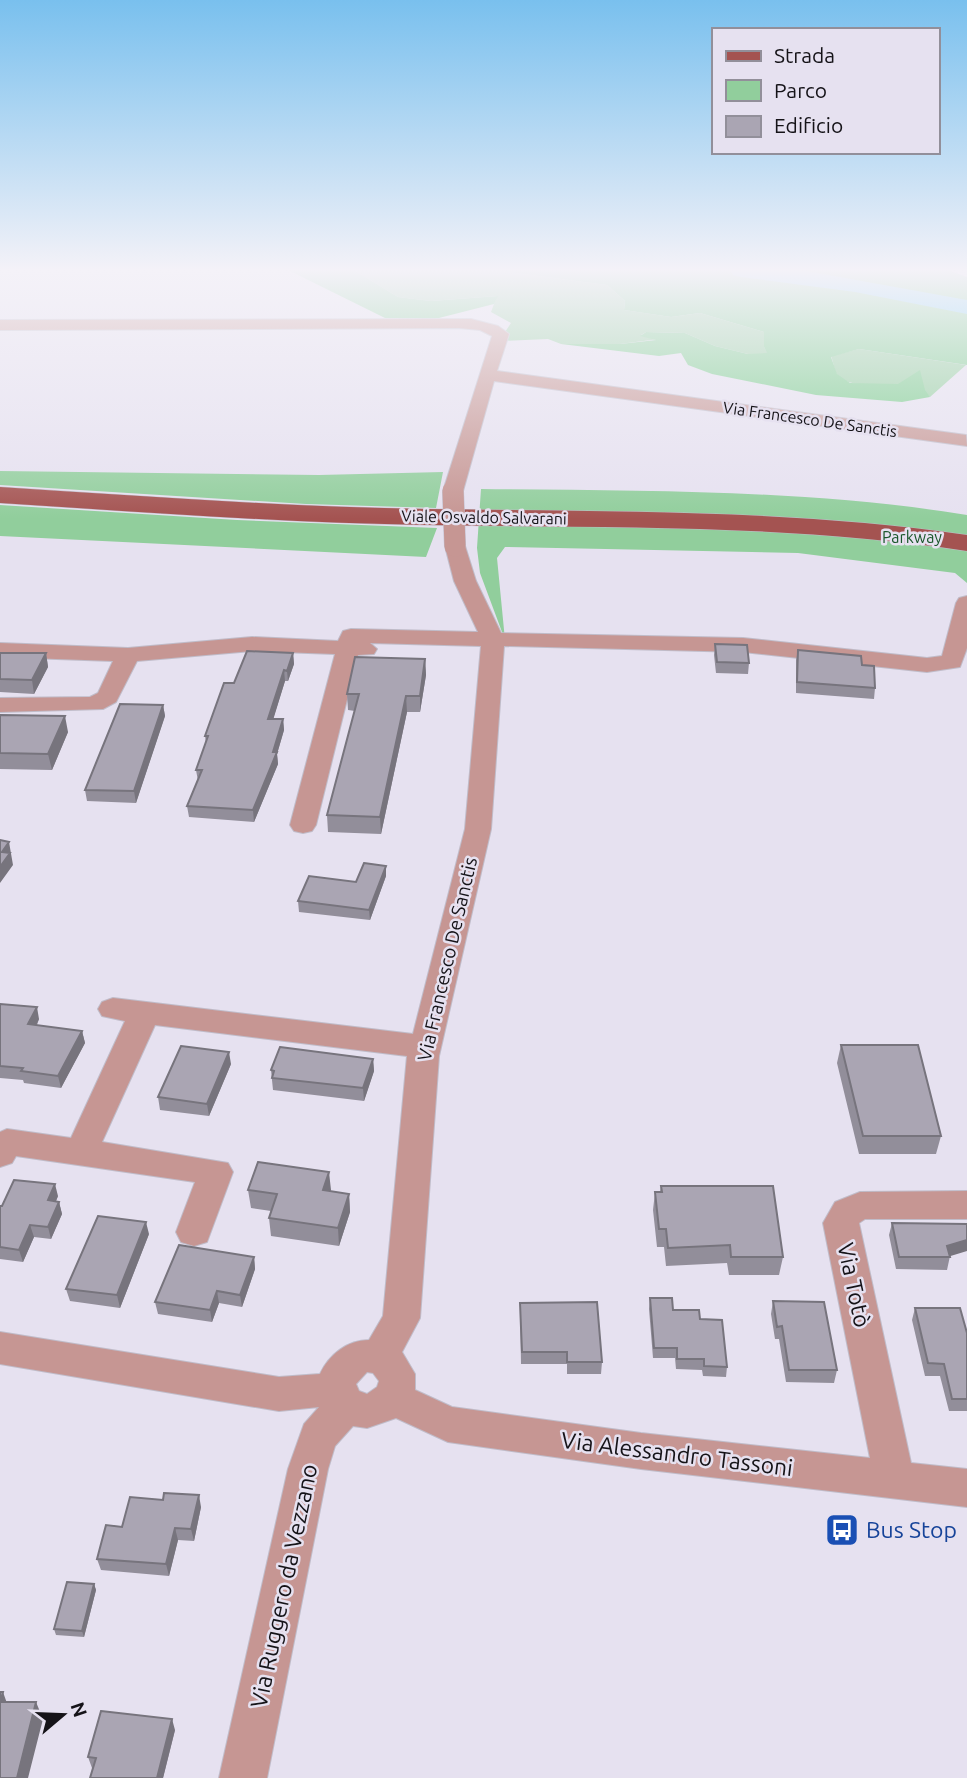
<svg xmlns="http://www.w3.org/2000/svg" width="967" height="1778" font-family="Ubuntu,sans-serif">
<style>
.green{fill:#91ce9c}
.forest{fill:#77cc89}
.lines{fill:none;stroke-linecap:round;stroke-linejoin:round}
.river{fill:#74d1f6;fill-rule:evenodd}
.minor-casing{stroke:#c0bcc9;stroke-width:2}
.major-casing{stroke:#c0bcc9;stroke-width:1}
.minor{fill:#c69693;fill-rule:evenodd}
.major{fill:#a45351;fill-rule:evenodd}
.minor-bridge-casing{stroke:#c0bcc9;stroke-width:22;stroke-linecap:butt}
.minor-bridge{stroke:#c69693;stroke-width:21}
.wall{fill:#928e9a}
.shaded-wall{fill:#77747d}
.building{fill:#aaa5b3;stroke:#77747d;stroke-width:2}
.labels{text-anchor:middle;stroke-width:5;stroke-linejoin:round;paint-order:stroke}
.far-street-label{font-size:16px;fill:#151318;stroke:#e6e1f0}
.far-park-label{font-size:16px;fill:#1a572b;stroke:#e6e1f0}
.street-label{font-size:19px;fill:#151318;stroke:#e6e1f0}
.near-street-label{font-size:23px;fill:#151318;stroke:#e6e1f0}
.near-transit-label{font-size:23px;fill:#164399;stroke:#e6e1f0;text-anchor:start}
</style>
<rect width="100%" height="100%" fill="#e6e1f0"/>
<path class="green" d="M 354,270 L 493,270 L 607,285 L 625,301 L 624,310 L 671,317 L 700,313 L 764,332 L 764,347 L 768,354 L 748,354 L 715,346 L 685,333 L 646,332 L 641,335 L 659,339 L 620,344 L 561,344 L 548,339 L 499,341 L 511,323 L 491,312 L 497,296 L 431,301 L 398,297 Z
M 859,349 L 966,365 L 930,397 C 909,372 851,397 836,373 C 834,368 833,361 831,356 Z
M 0,471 L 319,475 L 443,472 L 436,508 L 306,504 L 0,485 Z
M 481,489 C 643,491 806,489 967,515 L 967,583 L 955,573 L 798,553 L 505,547 L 497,558 L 505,640 L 480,573 L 477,548 Z
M 0,505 L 237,520 L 437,528 L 426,557 L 0,536 Z"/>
<path class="forest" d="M 288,270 L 354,270 L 398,297 L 431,301 L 498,296 L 494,304 L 435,319 L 385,318 Z
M 493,270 L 948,270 L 967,277 L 967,365 L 859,349 L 831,357 L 837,374 L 850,383 L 898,384 L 920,370 L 925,390 L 930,397 L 902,402 L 816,395 L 712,374 L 688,365 L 681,353 L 659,356 L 561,344 L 620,344 L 656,340 L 640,336 L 646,332 L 685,333 L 715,346 L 748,354 L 767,353 L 764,347 L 764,332 L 700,313 L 671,317 L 624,310 L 625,301 L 607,285 Z"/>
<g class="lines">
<path class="river" d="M 730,270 L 801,270 L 967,300 L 967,314 L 855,292 L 741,277 L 733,275 Z"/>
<defs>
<path id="minor" d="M 471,319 L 498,326 L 509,334 L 497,371 L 966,435 L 967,446 L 494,381 L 463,491 L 453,497 L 443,491 L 492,336 L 480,330 L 459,328 L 0,330 L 0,320 Z
M 455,540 L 462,542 L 465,546 L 476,581 L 501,633 L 743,638 L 927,658 L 942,656 L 956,603 L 959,598 L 967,596 L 967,648 L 960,667 L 927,672 L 743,652 L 504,646 L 491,829 L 439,1056 L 420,1318 L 402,1352 L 415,1374 L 415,1390 L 452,1407 L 641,1433 L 870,1458 L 823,1223 L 835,1202 L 860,1192 L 967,1191 L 967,1219 L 865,1219 L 859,1223 L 911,1463 L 967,1469 L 967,1507 L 641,1469 L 448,1442 L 396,1418 L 367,1428 L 353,1426 L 335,1446 L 328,1469 L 267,1778 L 219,1778 L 288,1469 L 304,1424 L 319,1407 L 279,1411 L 0,1364 L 0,1332 L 279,1377 L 320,1374 C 329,1355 347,1340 369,1340 L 383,1316 L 407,1056 L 155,1025 L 102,1142 L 228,1163 L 233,1172 L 207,1242 L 194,1246 L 181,1242 L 176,1232 L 195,1182 L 16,1156 L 12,1163 L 0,1167 L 0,1132 L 7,1129 L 71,1138 L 125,1021 L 102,1016 L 98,1009 L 102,1002 L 113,998 L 413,1034 L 465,829 L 481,646 L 370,643 L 377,649 L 374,654 L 358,655 L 316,825 L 312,831 L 303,833 L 294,831 L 290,825 L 335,654 L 252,651 L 137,661 L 116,702 L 103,709 L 0,712 L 0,698 L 90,697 L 98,693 L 113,661 L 0,657 L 0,643 L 128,648 L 252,637 L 338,641 L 343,631 L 351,629 L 478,632 L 454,581 L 445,546 L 448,542 ZM 367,1372 L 373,1373 L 379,1381 L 377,1387 L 367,1394 L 359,1391 L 356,1384 Z"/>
<path id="major" d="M 0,487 C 143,496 285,507 428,509 C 609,512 788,509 967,535 L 967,551 C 788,524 609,528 428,525 C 285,523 143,512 0,503 Z"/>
</defs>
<use href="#minor" class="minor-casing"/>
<use href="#major" class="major-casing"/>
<use href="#minor" class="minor"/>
<use href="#major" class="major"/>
<defs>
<path id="minor-bridge" d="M 453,491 L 455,546"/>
</defs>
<use href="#minor-bridge" class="minor-bridge-casing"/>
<use href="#minor-bridge" class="minor-bridge"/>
</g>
<path class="wall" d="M 715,644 L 749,663 L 748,674 L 716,673 L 714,655 Z
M 798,650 L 862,665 L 875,688 L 874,699 L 796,693 L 796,660 Z
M 0,653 L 46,653 L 48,667 L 34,694 L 0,692 Z
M 293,653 L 294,664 L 288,681 L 285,681 L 273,719 L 283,719 L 284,730 L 277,754 L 278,764 L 254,822 L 189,817 L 187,806 L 198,781 L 196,770 L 206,743 L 205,736 L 234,683 Z
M 425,659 L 426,675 L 420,712 L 407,712 L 381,834 L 328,832 L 327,815 L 355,711 L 348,710 L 347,694 Z
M 163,705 L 165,716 L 136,803 L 87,801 L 85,790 Z
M 0,715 L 68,732 L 52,770 L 0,769 Z
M 386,866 L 386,876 L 370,920 L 299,912 L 298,901 L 356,882 Z
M 0,1004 L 39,1019 L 37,1025 L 82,1031 L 85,1043 L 61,1088 L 24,1083 L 23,1080 L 0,1078 Z
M 841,1045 L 941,1136 L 936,1154 L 859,1154 L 837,1063 Z
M 373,1059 L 374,1071 L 364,1101 L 273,1090 L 271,1070 Z
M 231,1064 L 209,1116 L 160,1110 L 158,1097 Z
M 661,1186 L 783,1257 L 779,1275 L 729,1275 L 727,1263 L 666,1266 L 664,1247 L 657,1247 L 653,1210 L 655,1192 L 660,1192 Z
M 248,1190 L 330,1191 L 349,1194 L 350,1212 L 339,1246 L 271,1236 L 269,1218 L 271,1211 L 251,1208 Z
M 58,1196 L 56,1201 L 59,1202 L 62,1214 L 51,1239 L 34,1237 L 23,1262 L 0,1259 L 0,1206 Z
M 892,1223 L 950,1256 L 947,1270 L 896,1269 L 889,1235 Z
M 149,1234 L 120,1308 L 70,1301 L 66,1289 Z
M 254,1257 L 255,1269 L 242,1307 L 219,1303 L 212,1322 L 158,1314 L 155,1302 Z
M 650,1298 L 673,1310 L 700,1319 L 727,1367 L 726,1377 L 703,1376 L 702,1370 L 676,1369 L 675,1358 L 653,1358 L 649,1309 Z
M 773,1301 L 837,1370 L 834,1383 L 786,1382 L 779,1339 L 775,1339 L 771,1314 Z
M 520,1303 L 602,1362 L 601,1374 L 567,1374 L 567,1364 L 521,1364 Z
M 915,1308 L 967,1333 L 967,1411 L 949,1411 L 940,1376 L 925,1376 L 912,1320 Z
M 201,1507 L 194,1541 L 178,1540 L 169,1576 L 101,1570 L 97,1559 L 122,1527 Z
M 94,1584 L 96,1590 L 84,1637 L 56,1635 L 54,1629 Z
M 175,1730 L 163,1778 L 90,1778 L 93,1768 L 92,1768 L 88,1757 Z"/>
<path class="shaded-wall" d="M 46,653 L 48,667 L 34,694 L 32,680 Z
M 293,653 L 294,664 L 288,681 L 287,671 Z
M 425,659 L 426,675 L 420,712 L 420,696 Z
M 284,670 L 285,681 L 270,730 L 268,719 Z
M 406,696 L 407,712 L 381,834 L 380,817 Z
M 163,705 L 165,716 L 136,803 L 134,791 Z
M 65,716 L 68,732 L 52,770 L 48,754 Z
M 283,719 L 284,730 L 277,754 L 278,764 L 254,822 L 253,810 L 273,752 Z
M 9,842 L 13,865 L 0,883 L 0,867 L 2,852 Z
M 386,866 L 386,876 L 370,920 L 369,910 Z
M 37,1007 L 39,1019 L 31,1036 L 28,1024 Z
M 82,1031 L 85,1043 L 61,1088 L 58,1076 Z
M 229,1052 L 231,1064 L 209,1116 L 207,1104 Z
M 373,1059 L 374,1071 L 364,1101 L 363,1088 Z
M 329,1172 L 331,1190 L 325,1208 L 323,1190 Z
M 55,1184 L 58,1196 L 51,1213 L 48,1200 Z
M 349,1194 L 350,1212 L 339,1246 L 338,1228 Z
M 59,1202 L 62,1214 L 51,1239 L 48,1227 Z
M 146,1222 L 149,1234 L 120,1308 L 117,1295 Z
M 30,1225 L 34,1237 L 23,1262 L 19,1250 Z
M 967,1240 L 967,1251 L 944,1258 L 947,1246 Z
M 254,1257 L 255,1269 L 242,1307 L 240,1295 Z
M 217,1291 L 219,1303 L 212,1322 L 210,1310 Z
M 199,1495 L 201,1507 L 194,1541 L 191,1529 Z
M 175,1528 L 178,1540 L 169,1576 L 166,1564 Z
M 94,1584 L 96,1590 L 84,1637 L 82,1631 Z
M 3,1692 L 9,1709 L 0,1702 Z
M 36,1702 L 43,1719 L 28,1778 L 17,1778 Z
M 172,1719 L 175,1730 L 163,1778 L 157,1778 Z"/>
<path class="building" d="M 715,644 L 747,645 L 749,663 L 717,662 Z
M 798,650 L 861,656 L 862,665 L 874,666 L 875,688 L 797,682 Z
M 247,651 L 293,653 L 287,671 L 284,670 L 268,719 L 283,719 L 273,752 L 277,752 L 253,810 L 187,806 L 202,770 L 196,770 L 208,736 L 205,736 L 224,683 L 234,683 Z
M 0,653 L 46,653 L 32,680 L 0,679 Z
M 355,657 L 425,659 L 420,696 L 406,696 L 380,817 L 327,815 L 359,694 L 347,694 Z
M 120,704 L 163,705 L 134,791 L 85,790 Z
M 0,715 L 65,716 L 48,754 L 0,753 Z
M 0,840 L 9,842 L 2,852 L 10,853 L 0,867 Z
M 364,863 L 386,866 L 369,910 L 298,901 L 309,876 L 356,882 Z
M 0,1004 L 37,1007 L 28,1024 L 82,1031 L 58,1076 L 21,1071 L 23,1068 L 0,1066 Z
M 841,1045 L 918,1045 L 941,1136 L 863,1136 Z
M 181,1046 L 229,1052 L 207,1104 L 158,1097 Z
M 280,1047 L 373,1059 L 363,1088 L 272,1078 L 274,1071 L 271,1070 Z
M 258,1162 L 329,1172 L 323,1190 L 349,1194 L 338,1228 L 269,1218 L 277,1194 L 248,1190 Z
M 14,1180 L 55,1184 L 48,1200 L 59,1202 L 48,1227 L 30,1225 L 19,1250 L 0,1247 L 0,1206 L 2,1206 Z
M 661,1186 L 773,1186 L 783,1257 L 731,1257 L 730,1245 L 668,1248 L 666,1229 L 659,1229 L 655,1192 L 662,1192 Z
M 98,1216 L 146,1222 L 117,1295 L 66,1289 Z
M 892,1223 L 967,1224 L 967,1240 L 947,1246 L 950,1257 L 899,1257 Z
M 179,1245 L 254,1257 L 240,1295 L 217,1291 L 210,1310 L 155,1302 Z
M 650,1298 L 672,1298 L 673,1310 L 699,1310 L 700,1319 L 722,1320 L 727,1367 L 704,1366 L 704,1359 L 677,1359 L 677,1348 L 654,1348 Z
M 773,1301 L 824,1302 L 837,1370 L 789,1370 L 782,1326 L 777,1327 Z
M 597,1302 L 602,1362 L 567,1362 L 567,1352 L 522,1352 L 520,1303 Z
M 915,1308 L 960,1308 L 967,1333 L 967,1399 L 952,1399 L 944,1364 L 928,1363 Z
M 164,1493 L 199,1495 L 191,1529 L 175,1528 L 166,1564 L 97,1559 L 106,1525 L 122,1527 L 130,1497 L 163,1500 Z
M 67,1582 L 94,1584 L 82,1631 L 54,1629 Z
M 0,1692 L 3,1692 L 0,1702 L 36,1702 L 17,1778 L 0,1778 Z
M 101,1711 L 172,1719 L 157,1778 L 90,1778 L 96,1758 L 88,1757 Z"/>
<linearGradient id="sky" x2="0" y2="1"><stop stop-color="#79c0ee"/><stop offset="0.52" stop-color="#f4f2f8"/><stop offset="1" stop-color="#f4f2f8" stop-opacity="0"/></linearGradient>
<rect width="967" height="519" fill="url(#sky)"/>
<defs>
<symbol id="bus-square" viewBox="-11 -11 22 22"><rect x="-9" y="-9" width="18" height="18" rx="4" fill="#1a4fb4" stroke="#e6e1f0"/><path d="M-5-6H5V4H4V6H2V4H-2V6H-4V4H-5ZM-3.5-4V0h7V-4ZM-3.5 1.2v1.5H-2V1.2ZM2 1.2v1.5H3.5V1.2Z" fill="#fff"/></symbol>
</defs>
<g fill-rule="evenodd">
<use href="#bus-square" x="823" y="1511" width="38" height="38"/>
</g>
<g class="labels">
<g class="far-street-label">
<text transform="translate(810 419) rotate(8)" y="6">Via Francesco De Sanctis</text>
<text transform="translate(484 517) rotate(1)" y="6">Viale Osvaldo Salvarani</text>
</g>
<g class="far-park-label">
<text x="912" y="543">Parkway</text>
</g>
<g class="street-label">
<text transform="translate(447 959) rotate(-77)" y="7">Via Francesco De Sanctis</text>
</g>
<g class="near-street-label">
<text transform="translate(854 1285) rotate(78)" y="8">Via Totò</text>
<text transform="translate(677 1454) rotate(7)" y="8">Via Alessandro Tassoni</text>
<text transform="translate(284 1586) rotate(-78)" y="8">Via Ruggero da Vezzano</text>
</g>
<g class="near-transit-label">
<text x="866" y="1538">Bus Stop</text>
</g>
</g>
<rect x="712" y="28" width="228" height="126" fill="#e6e1f0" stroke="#928f9a" stroke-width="2"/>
<rect x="726" y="51" width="35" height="10" fill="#a45351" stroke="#928f9a" stroke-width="2"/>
<text x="774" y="63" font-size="21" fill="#151318">Strada</text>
<rect x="726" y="80" width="35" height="21" fill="#91ce9c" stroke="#928f9a" stroke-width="2"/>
<text x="774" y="98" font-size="21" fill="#151318">Parco</text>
<rect x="726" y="116" width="35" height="21" fill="#aaa5b3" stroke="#928f9a" stroke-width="2"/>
<text x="774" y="133" font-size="21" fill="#151318">Edificio</text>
<g transform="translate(63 1715) rotate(71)" stroke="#e6e1f0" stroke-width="5" paint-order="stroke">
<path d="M0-5L12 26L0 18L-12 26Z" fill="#151318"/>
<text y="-10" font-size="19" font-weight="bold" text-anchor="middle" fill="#151318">N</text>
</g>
</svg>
